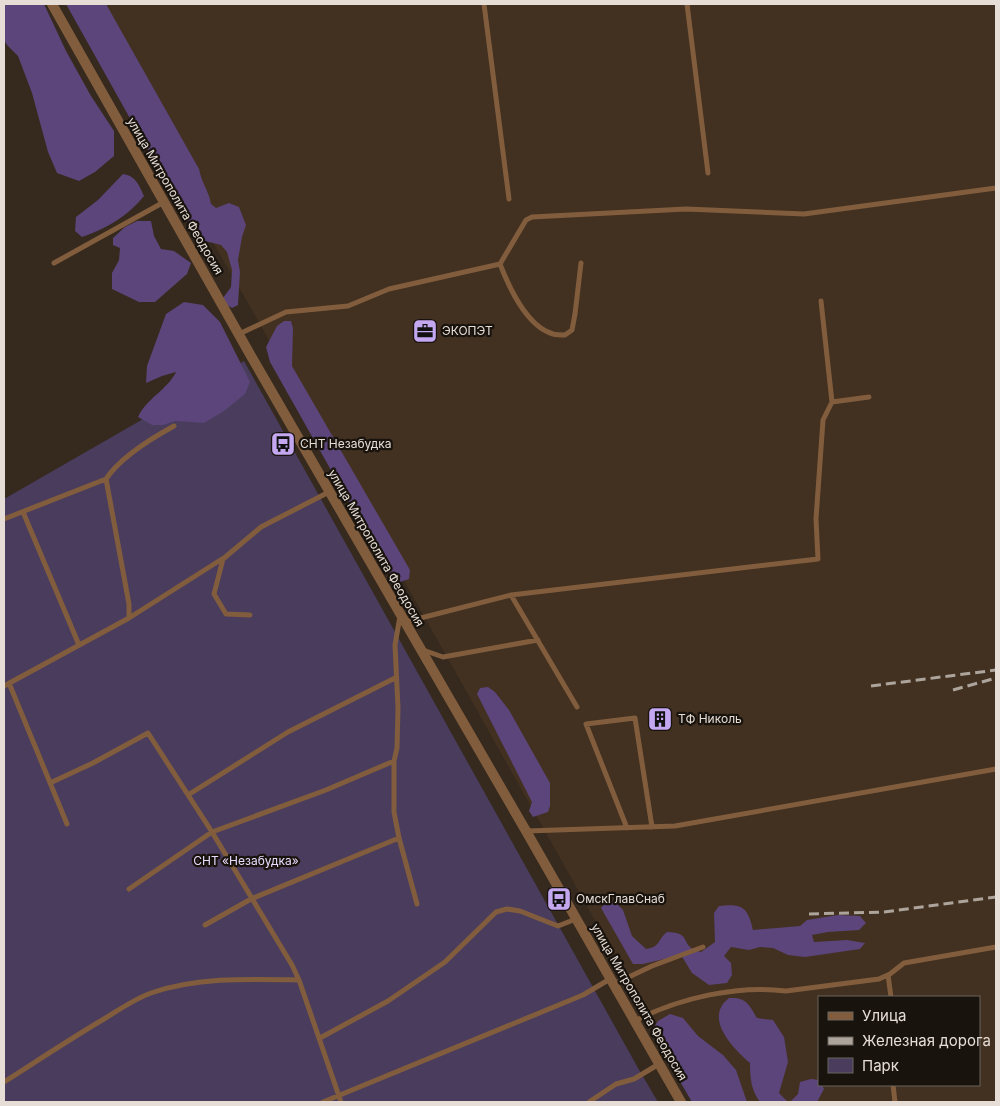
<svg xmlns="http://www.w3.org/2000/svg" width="1000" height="1106" font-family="Inter,sans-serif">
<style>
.built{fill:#423020;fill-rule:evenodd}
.green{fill:#493c5d}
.forest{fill:#5b457a}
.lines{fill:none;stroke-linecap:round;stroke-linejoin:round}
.lane{stroke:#815d3d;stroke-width:5}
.street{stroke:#815d3d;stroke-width:10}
.rail{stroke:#ada49b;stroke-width:3;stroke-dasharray:10 5;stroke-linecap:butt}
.labels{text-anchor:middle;stroke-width:4.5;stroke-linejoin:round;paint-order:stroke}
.street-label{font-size:12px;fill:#e6ded6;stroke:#19130e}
.poi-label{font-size:12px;fill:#e6ded6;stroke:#19130e;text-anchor:start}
.park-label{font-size:12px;fill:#e9dcfe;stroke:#19130e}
</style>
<rect width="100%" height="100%" fill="#36291e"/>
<path class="built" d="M 75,4 L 996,4 L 996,1102 L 697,1102 L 252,310 ZM 819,997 L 979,997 L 979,1085 L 819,1085 Z"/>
<path class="green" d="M 244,361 L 638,1068 L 658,1102 L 4,1102 L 4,499 Z"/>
<path class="forest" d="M 6,4 L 44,4 L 66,51 L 91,96 L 114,131 L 114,156 L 95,172 L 79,181 L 57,173 L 48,152 L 32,93 L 18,56 L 7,45 L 4,40 L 4,5 Z
M 66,4 L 106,4 L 199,169 C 202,184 209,191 211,204 L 216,208 L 229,203 L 239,207 L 246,225 L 242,237 L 238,260 L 240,272 L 238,305 L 232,308 L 227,305 L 223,298 L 231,287 L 232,270 L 227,252 L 221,245 L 205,241 L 195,233 L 188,222 Z
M 123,174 C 136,176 139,185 144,196 C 128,216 106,229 82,237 L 75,231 L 76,217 L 98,200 Z
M 137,221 L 151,221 L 154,236 L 161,249 L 174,251 L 191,263 L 187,274 L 155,302 L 139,302 L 112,289 L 112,273 L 119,260 L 120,248 L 113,245 L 113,238 L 125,227 Z
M 184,302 L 203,305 L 220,322 L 250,382 L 245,394 L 224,411 L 204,423 L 175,421 L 163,425 L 152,425 L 138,417 C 147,398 167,390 176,372 L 162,376 L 146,383 L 147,366 L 166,314 Z
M 284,321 L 291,321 L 293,328 L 292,366 L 410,570 L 409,579 L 400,582 L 393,580 L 270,362 L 266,347 L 277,326 Z
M 488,687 L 495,692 L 509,710 L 550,783 L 550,806 L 548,812 L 533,817 L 529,811 L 532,802 L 477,694 L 480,688 Z
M 606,902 L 616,903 L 623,910 L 632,936 L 646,949 C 661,947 657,940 667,932 C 694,932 678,947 701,952 L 715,942 L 714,913 L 719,906 C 743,903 748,908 753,930 L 800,926 L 807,920 L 838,915 L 860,916 L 866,923 L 859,930 L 828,932 L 812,935 L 814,942 L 847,940 L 865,943 L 860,949 L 805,957 L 788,955 L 773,948 L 760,947 L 749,950 L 731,947 L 724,956 L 731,963 L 732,975 L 727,983 L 709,985 L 692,973 L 681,955 L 643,964 L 633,964 L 601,908 Z
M 729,998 C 746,997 749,1004 757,1018 L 773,1020 L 784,1037 L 788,1062 L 779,1093 L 788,1102 L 760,1102 C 751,1090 750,1078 750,1063 C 733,1048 703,1018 729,998 Z
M 670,1014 L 683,1018 L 698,1036 L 723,1055 L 736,1070 L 747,1102 L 692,1102 L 651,1032 L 658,1021 Z
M 811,1079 L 819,1080 L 819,1085 L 822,1085 L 824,1089 L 817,1102 L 790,1102 L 798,1094 L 800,1082 Z"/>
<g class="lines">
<path class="lane" d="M 484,4 L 509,199
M 687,4 L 708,173
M 54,263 L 164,202
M 500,264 C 509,287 526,326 553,334 C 557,335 561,335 565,335 L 572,330 L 575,314 L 581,263
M 821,301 L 832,402 L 869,397
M 239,334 L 286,312 L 348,306 L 389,289 L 500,264 L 526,220 L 532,217 L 686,209 L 804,214 L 996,188
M 23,512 L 79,645
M 4,519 L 106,479
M 511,595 L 577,707
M 250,615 L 226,614 L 214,594 L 223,559 L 261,527 L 329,492
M 400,616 L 395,645 L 398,708 L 397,748 L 394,761 L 394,812 L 399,838 L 417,904
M 129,618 L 222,559
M 405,622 L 511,595 L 818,559 L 816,519 L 823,420 L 832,402
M 423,650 L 443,657 L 538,640
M 9,683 L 67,824
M 4,686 L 129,618 L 129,604 L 106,479 C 120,458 152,438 174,426
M 50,783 L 93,763 L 148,733 L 212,832 L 292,965 L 299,980 L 341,1102
M 188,795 L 288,732 L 395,678
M 627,828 L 586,724 L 635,718 L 652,827
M 527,831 L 675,826 L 996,769
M 129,889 L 212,832 L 326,790 L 394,761
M 205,925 L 251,899 L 399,838
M 888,975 L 891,997
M 614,984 L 652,966 L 703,947
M 635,1021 C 678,998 737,985 786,991 L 879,979 L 890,974 L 904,963 L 996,947
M 320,1038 L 388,1001 L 445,962 L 496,912 L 507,909 L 520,911 L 558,926 L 576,919
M 4,1082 C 37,1061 70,1039 104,1019 C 119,1010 134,999 151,993 C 198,977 249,979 299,980
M 893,1085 L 895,1102
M 323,1102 L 583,995 L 610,979
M 589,1102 L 616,1084 L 634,1079 L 659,1064"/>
<path class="street" d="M 52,4 L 251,356 L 526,831 L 681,1102"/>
<path class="rail" d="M 871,686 L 996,670
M 953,690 L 996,678
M 809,914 L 884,912 L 996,897"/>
</g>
<defs>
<symbol id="office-square" viewBox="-11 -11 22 22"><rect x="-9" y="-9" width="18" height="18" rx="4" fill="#c4a7f1" stroke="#19130e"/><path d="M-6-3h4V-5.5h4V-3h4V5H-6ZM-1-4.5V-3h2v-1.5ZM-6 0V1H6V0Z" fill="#111"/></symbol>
<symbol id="bus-square" viewBox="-11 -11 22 22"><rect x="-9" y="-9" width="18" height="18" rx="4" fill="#c4a7f1" stroke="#19130e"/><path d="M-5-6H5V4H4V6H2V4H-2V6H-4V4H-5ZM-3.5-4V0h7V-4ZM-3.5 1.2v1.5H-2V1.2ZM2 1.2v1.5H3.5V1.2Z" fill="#111"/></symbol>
<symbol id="building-square" viewBox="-11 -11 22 22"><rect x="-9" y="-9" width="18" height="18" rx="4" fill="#c4a7f1" stroke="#19130e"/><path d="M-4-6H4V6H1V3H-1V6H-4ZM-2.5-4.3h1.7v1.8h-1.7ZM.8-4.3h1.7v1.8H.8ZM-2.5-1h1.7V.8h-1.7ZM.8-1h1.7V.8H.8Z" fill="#111"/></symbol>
</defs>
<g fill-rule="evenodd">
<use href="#office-square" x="411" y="317" width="28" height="28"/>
<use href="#bus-square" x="269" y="430" width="28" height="28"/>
<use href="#building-square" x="646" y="705" width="28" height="28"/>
<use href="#bus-square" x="545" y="885" width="28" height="28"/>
</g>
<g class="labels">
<g class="street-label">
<text transform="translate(175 196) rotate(60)" y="4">улица Митрополита Феодосия</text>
<text transform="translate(376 548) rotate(60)" y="4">улица Митрополита Феодосия</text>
<text transform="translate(639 1002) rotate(60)" y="4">улица Митрополита Феодосия</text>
</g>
<g class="poi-label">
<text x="442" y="335">ЭКОПЭТ</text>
<text x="300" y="448">СНТ Незабудка</text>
<text x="678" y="723">ТФ Николь</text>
<text x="576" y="903">ОмскГлавСнаб</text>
</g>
<g class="park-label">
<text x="246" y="865">СНТ «Незабудка»</text>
</g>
</g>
<rect width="1000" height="1106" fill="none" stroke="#e6ded6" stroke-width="10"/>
<rect x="818" y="996" width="162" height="90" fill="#19130e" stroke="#6b645e"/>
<rect x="828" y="1012" width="25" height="8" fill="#815d3d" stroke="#6b645e"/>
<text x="862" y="1021" font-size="15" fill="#e6ded6">Улица</text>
<rect x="828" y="1037" width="25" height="8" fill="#ada49b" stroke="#6b645e"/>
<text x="862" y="1046" font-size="15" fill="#e6ded6">Железная дорога</text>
<rect x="828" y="1058" width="25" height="15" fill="#493c5d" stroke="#6b645e"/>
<text x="862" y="1071" font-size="15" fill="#e6ded6">Парк</text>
</svg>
